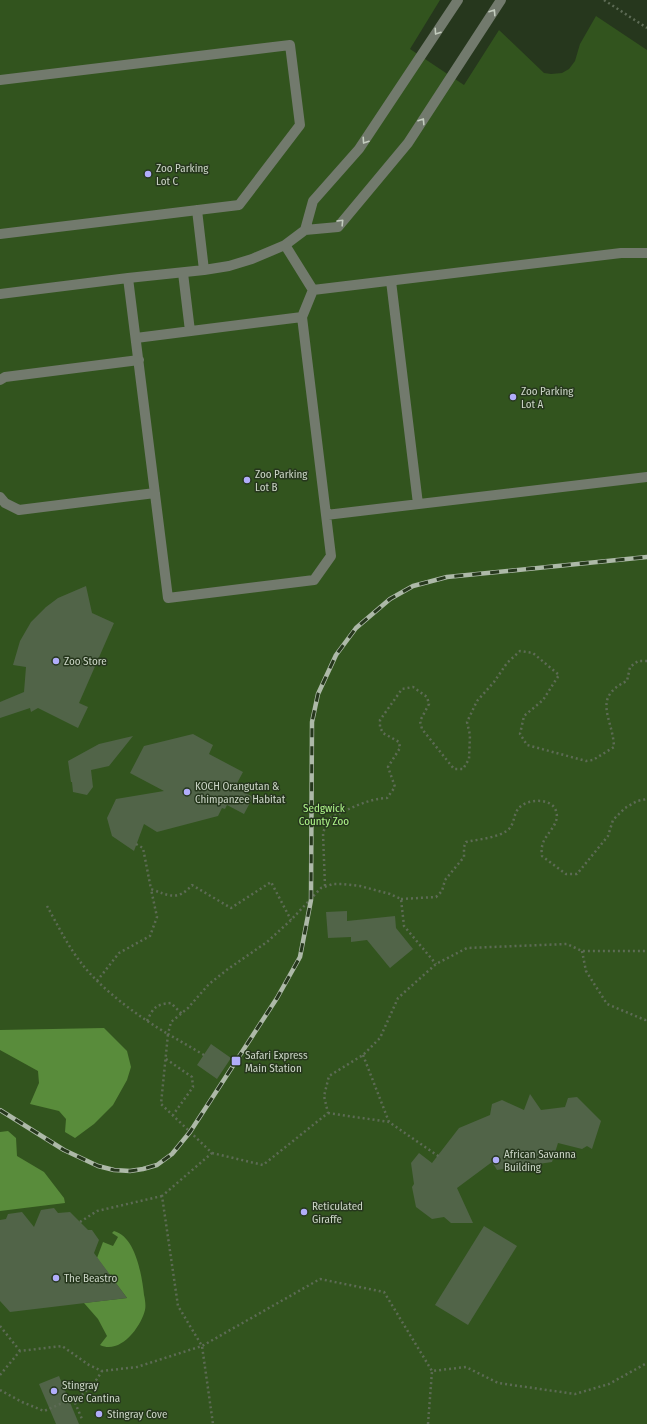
<svg xmlns="http://www.w3.org/2000/svg" width="647" height="1424" font-family="'Fira Sans Condensed',sans-serif">
<style>
.green{fill:#32541e}
.water{fill:#598c3b}
.building{fill:#516448}
.lines{fill:none;stroke-linecap:round;stroke-linejoin:round}
.path{stroke:#5d6b55;stroke-width:2.5;stroke-dasharray:2 3;stroke-linecap:butt}
.minor{stroke:#727a6d;stroke-width:10}
.rail-casing{stroke:#adb9a8;stroke-width:4.5}
.rail{stroke:#26371d;stroke-width:3;stroke-dasharray:9;stroke-linecap:butt}
.oneway{stroke:#c2ccbd}
.poi-dot{fill:#b1adfa;stroke:#26371d;stroke-width:1.5}
.labels{text-anchor:middle;stroke-width:3;stroke-linejoin:round;paint-order:stroke}
.poi-label{font-size:11px;fill:#cbd5c6;stroke:#26371d;text-anchor:start}
.park-label{font-size:11px;fill:#aef489;stroke:#26371d}
</style>
<rect width="100%" height="100%" fill="#26371d"/>
<path class="green" d="M 0,0 L 440,0 L 410,49 L 464,85 L 499,30 L 544,73 L 551,74 L 562,73 L 569,69 L 575,61 L 580,44 L 596,16 L 647,50 L 647,1424 L 0,1424 Z"/>
<path class="water" d="M 104,1028 L 127,1051 L 131,1067 L 127,1080 L 113,1105 L 94,1124 L 75,1138 L 65,1132 L 66,1119 L 59,1111 L 30,1104 L 39,1083 L 38,1071 L 0,1050 L 0,1030 Z
M 8,1131 L 16,1138 L 17,1156 L 44,1172 L 64,1198 L 65,1203 L 0,1211 L 0,1132 Z
M 114,1231 C 136,1237 142,1276 144,1295 C 145,1299 146,1306 145,1310 C 141,1327 120,1355 100,1345 L 107,1336 L 98,1319 L 84,1303 L 127,1298 L 97,1258 L 103,1242 L 113,1246 L 118,1237 L 112,1233 Z"/>
<path class="building" d="M 86,586 L 92,613 L 114,623 L 79,703 L 88,707 L 78,728 L 38,708 L 31,712 L 30,708 L 0,718 L 0,702 L 24,692 L 26,667 L 13,665 L 20,641 L 31,622 L 46,607 L 58,598 Z
M 193,734 L 213,745 L 209,754 L 243,772 L 235,787 L 253,797 L 244,814 L 227,805 L 225,809 L 222,808 L 218,816 L 157,832 L 144,824 L 134,851 L 112,836 L 107,818 L 116,799 L 164,791 L 130,773 L 144,746 Z
M 133,736 L 109,766 L 91,770 L 93,787 L 87,795 L 73,792 L 72,782 L 71,782 L 68,761 L 99,744 Z
M 347,911 L 347,921 L 395,916 L 396,928 L 413,949 L 390,968 L 367,940 L 351,942 L 351,937 L 328,938 L 326,912 Z
M 211,1044 L 231,1058 L 217,1079 L 197,1065 Z
M 530,1094 L 541,1110 L 565,1107 L 568,1098 L 577,1097 L 601,1121 L 592,1149 L 587,1146 L 582,1149 L 558,1143 L 552,1162 L 497,1170 L 492,1162 L 457,1188 L 473,1223 L 451,1223 L 444,1217 L 432,1219 L 416,1207 L 412,1187 L 414,1184 L 411,1163 L 419,1153 L 432,1163 L 459,1128 L 490,1115 L 492,1104 L 502,1100 L 524,1110 Z
M 54,1208 L 58,1213 L 70,1212 L 88,1230 L 92,1230 L 99,1240 L 94,1253 L 127,1298 L 10,1312 L 0,1301 L 0,1220 L 6,1219 L 8,1214 L 22,1212 L 34,1227 L 41,1210 Z
M 484,1226 L 517,1246 L 468,1325 L 435,1305 Z
M 59,1376 L 79,1424 L 56,1424 L 39,1384 Z"/>
<g class="lines">
<path class="path" d="M 604,0 L 647,28
M 136,844 L 143,848 L 151,889 C 169,896 178,901 192,885 L 231,908 L 271,882 L 291,920
M 325,886 L 323,833 L 328,819 C 347,810 366,799 387,798 L 395,787 L 388,767 L 400,748 L 399,742 L 383,733 L 380,727 L 380,720 L 402,689 L 413,687 L 427,697 L 429,704 L 420,721 L 422,729 L 454,769 L 463,769 L 469,759 L 470,735 L 467,722 L 477,701 L 494,682 L 507,663 L 520,651 L 533,653 L 559,675 L 543,700 L 524,716 L 520,734 L 527,745 L 586,761 L 593,760 L 614,747 C 613,718 591,698 627,681 L 630,667 L 638,661 L 647,661
M 401,899 L 436,897 L 442,891 L 445,880 L 464,857 L 464,847 L 466,842 C 480,839 497,838 508,830 C 515,824 513,814 519,808 C 526,799 552,797 556,811 C 561,825 543,835 542,847 C 541,850 542,854 542,856 L 566,874 L 577,874 L 608,836 L 613,820 L 625,808 L 637,801 L 647,799
M 47,906 C 57,924 69,948 82,964 C 102,990 139,1017 168,1034 L 161,1104 L 212,1153 L 162,1196 L 178,1306 L 202,1346 L 213,1424
M 582,951 L 586,971 L 607,1004 L 645,1020 L 647,1018
M 97,981 L 119,953 L 150,936 L 157,917 L 151,889
M 147,1021 C 153,1008 156,1004 171,1003 L 182,1014
M 204,1055 L 168,1034 L 171,1022 L 188,1008 L 209,984 L 228,969 L 267,942 L 291,920 L 321,888 L 333,884 L 343,884 L 360,886 L 390,894 L 401,899 L 404,926 L 436,964
M 363,1055 L 389,1122 L 441,1158
M 166,1059 L 192,1077 L 193,1087 L 173,1115
M 328,1113 L 389,1122
M 212,1153 L 263,1165 L 328,1113 L 324,1096 L 329,1076 L 363,1055 L 380,1038 L 398,998 L 436,964 L 467,948 L 567,944 L 582,951 L 647,951
M 80,1222 L 97,1211 L 162,1196
M 0,1326 L 20,1351
M 0,1375 L 20,1351 L 62,1346 L 89,1365 L 102,1371 L 137,1367 L 202,1346 L 320,1279 L 384,1292 L 432,1371 L 466,1367 L 498,1383 L 575,1394 L 609,1384 L 647,1363
M 0,1390 L 22,1402 L 44,1411 L 83,1394 L 97,1379 L 102,1371
M 73,1398 L 82,1419
M 428,1424 L 432,1371"/>
<path class="minor" d="M 0,80 L 290,45 L 300,125 L 239,205 L 0,234
M 197,210 L 204,270
M 305,230 L 313,201 L 359,149 L 458,0
M 183,273 L 190,331
M 128,278 L 168,598 L 314,580 L 331,556 L 302,317 L 313,290 L 285,245
M 391,281 L 418,504
M 313,290 L 621,253 L 647,253
M 0,294 L 128,278 L 204,270 L 229,266 L 252,259 L 285,245 L 305,230 L 338,227 L 408,143 L 501,0
M 136,338 L 302,317
M 0,380 L 5,377 L 139,360
M 0,497 L 5,503 L 19,510 L 155,493
M 326,515 L 647,477"/>
<defs>
<path id="rail" d="M 0,1110 L 64,1150 L 98,1166 L 114,1170 L 130,1171 L 143,1169 L 157,1165 L 172,1154 L 190,1132 L 277,998 L 300,957 L 311,900 L 312,722 L 318,694 L 336,655 L 356,628 L 390,599 L 413,586 L 447,577 L 647,557"/>
</defs>
<use href="#rail" class="rail-casing"/>
<use href="#rail" class="rail"/>
</g>
<defs><path id="oneway-chevron" d="M-2-3.5L2.5 0L-2 3.5" fill="none" stroke-width="1.6" stroke-linecap="round" stroke-linejoin="round"/></defs>
<g class="oneway">
<use href="#oneway-chevron" transform="translate(493 12) rotate(-57)"/>
<use href="#oneway-chevron" transform="translate(437 32) rotate(124)"/>
<use href="#oneway-chevron" transform="translate(422 121) rotate(-57)"/>
<use href="#oneway-chevron" transform="translate(365 141) rotate(124)"/>
<use href="#oneway-chevron" transform="translate(341 222) rotate(-46)"/>
</g>
<g class="poi-dot">
<circle cx="148" cy="174" r="4"/>
<circle cx="513" cy="397" r="4"/>
<circle cx="247" cy="480" r="4"/>
<circle cx="56" cy="661" r="4"/>
<circle cx="187" cy="792" r="4"/>
<rect x="231" y="1056" width="10" height="10" rx="2"/>
<circle cx="496" cy="1160" r="4"/>
<circle cx="304" cy="1212" r="4"/>
<circle cx="56" cy="1278" r="4"/>
<circle cx="54" cy="1391" r="4"/>
<circle cx="99" cy="1414" r="4"/>
</g>
<g class="labels">
<g class="poi-label">
<text x="156" y="172">Zoo Parking<tspan x="156" dy="13">Lot C</tspan></text>
<text x="521" y="395">Zoo Parking<tspan x="521" dy="13">Lot A</tspan></text>
<text x="255" y="478">Zoo Parking<tspan x="255" dy="13">Lot B</tspan></text>
<text x="64" y="665">Zoo Store</text>
<text x="195" y="790">KOCH Orangutan &amp;<tspan x="195" dy="13">Chimpanzee Habitat</tspan></text>
<text x="245" y="1059">Safari Express<tspan x="245" dy="13">Main Station</tspan></text>
<text x="504" y="1158">African Savanna<tspan x="504" dy="13">Building</tspan></text>
<text x="312" y="1210">Reticulated<tspan x="312" dy="13">Giraffe</tspan></text>
<text x="64" y="1282">The Beastro</text>
<text x="62" y="1389">Stingray<tspan x="62" dy="13">Cove Cantina</tspan></text>
<text x="107" y="1418">Stingray Cove</text>
</g>
<g class="park-label">
<text x="324" y="812">Sedgwick<tspan x="324" dy="13">County Zoo</tspan></text>
</g>
</g>
</svg>
